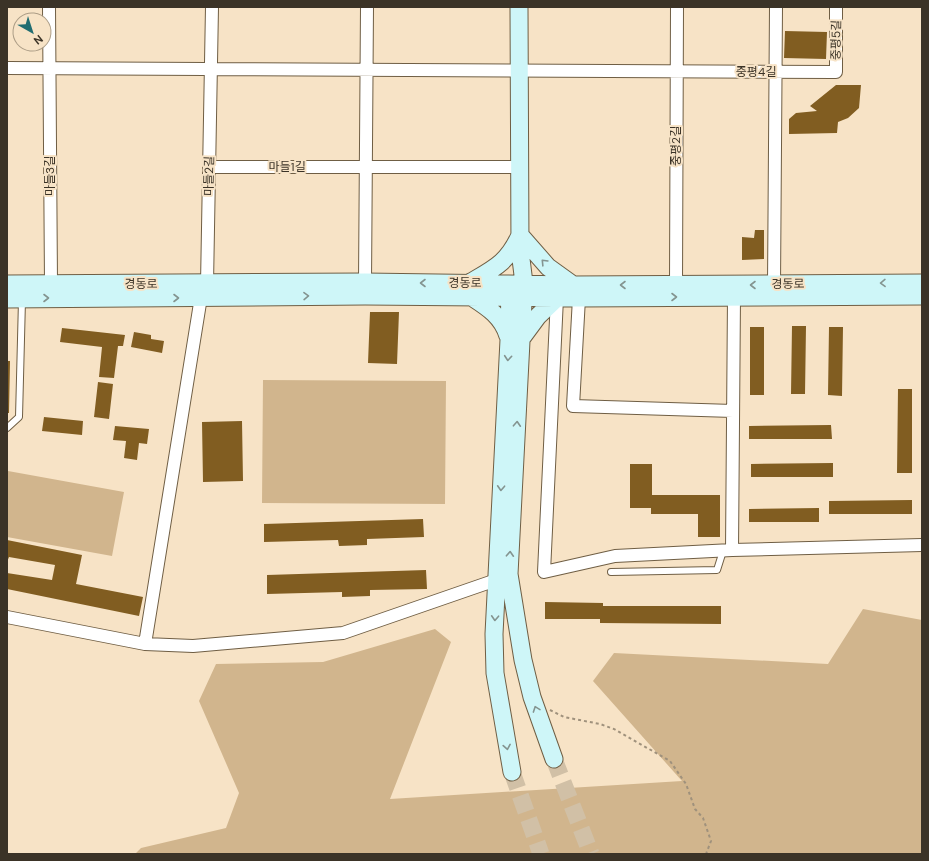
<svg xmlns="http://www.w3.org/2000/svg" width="929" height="861" font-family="'DM Sans','Noto Sans KR',sans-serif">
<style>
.green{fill:#d1b58d}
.building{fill:#815d21}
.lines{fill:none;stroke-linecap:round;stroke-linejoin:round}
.secondary-tunnel{stroke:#d1c0a6;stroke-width:17;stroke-dasharray:17 8;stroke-linecap:butt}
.lane-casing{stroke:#6f5e44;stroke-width:8}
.street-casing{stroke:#6f5e44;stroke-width:14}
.secondary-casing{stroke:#6f5e44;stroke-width:19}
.path{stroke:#9f917c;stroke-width:2;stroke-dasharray:3 3;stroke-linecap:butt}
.lane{stroke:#fff;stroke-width:6}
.street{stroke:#fff;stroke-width:12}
.secondary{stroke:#cef6f8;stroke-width:17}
.oneway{stroke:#849490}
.labels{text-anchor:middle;stroke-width:4;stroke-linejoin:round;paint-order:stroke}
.street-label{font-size:12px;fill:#3b3327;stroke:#f7e3c6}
</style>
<rect width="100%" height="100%" fill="#f7e3c6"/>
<path class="green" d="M 263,380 L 446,381 L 445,504 L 262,503 Z
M 8,471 L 124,492 L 112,556 L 7,537 Z
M 863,609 L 922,620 L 922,854 L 135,854 L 141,848 L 226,828 L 239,793 L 199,701 L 216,664 L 323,662 L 435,629 L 451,642 L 390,799 L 682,781 L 593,681 L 614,653 L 828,664 Z"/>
<path class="building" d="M 785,31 L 827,32 L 826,59 L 784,58 Z
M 836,85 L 861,85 L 859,108 L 848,118 L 838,122 L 837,133 L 789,134 L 789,119 L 796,113 L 817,111 L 810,106 Z
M 755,230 L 764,230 L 764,259 L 742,260 L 742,237 L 754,238 Z
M 370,312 L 399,312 L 397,364 L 368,363 Z
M 792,326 L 806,326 L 805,394 L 791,394 Z
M 750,327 L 764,327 L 764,395 L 750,395 Z
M 829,327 L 843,327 L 842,396 L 828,395 Z
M 62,328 L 125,335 L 123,346 L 118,346 L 114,378 L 99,377 L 102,347 L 60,342 Z
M 134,332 L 151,335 L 151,339 L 164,341 L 162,353 L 131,347 Z
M 7,361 L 10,361 L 9,413 L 7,413 Z
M 98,382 L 113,384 L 109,419 L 94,417 Z
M 898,389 L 912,389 L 912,473 L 897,473 Z
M 44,417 L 83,421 L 82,435 L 42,431 Z
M 242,421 L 243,481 L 203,482 L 202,422 Z
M 831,425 L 832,439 L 749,439 L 749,426 Z
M 115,426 L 149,429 L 147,444 L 139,443 L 137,460 L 124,458 L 126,441 L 113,440 Z
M 833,463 L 833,477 L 751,477 L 751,464 Z
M 630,464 L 652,464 L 652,495 L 720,495 L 720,537 L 698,537 L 698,514 L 651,514 L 651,508 L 630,508 Z
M 912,500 L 912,514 L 829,514 L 829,501 Z
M 819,508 L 819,522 L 749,522 L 749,509 Z
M 423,519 L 424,537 L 367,539 L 367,545 L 339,546 L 338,540 L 264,542 L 264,524 Z
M 7,540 L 82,555 L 76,584 L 143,597 L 139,616 L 7,589 L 7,573 L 52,580 L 55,565 L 9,557 L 7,562 Z
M 426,570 L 427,589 L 370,590 L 370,596 L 342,597 L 342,592 L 267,594 L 267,575 Z
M 545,602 L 603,603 L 603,606 L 721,606 L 721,624 L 600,623 L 600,619 L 545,619 Z"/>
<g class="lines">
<path class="secondary-tunnel" d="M 554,759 L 591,854
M 512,772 L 541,854"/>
<defs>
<path id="lane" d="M 7,428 L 19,417 L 22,300
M 611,572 L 717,570 L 723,551"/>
<path id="street" d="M 49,7 L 51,283
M 7,68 L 836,72 L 836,7
M 209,167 L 519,167
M 365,282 L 367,7
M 207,284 L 212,7
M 676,285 L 677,7
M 774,285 L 776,7
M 557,298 L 544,572 L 615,556 L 732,550 L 922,545
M 579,298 L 573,406 L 733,411
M 732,550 L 734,297
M 7,617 L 145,644 L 201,297
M 145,644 L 193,646 L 343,633 L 502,578"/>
<path id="secondary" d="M 519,7 L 520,251 L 524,283 L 509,574 L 523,660 L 532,697 L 554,759
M 471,282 C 495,268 508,262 520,235 L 548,267 L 573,285
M 7,284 L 365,282 L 573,285 L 922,283
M 510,285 L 509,340 L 494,634 L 495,673 L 512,772
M 470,296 C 487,307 502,316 508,336
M 7,299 L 365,296 L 579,298 L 922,296
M 521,339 L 538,316 L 557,298"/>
</defs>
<use href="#lane" class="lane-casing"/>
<use href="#street" class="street-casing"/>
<use href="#secondary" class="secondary-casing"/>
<path class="path" d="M 550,710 L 564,717 L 600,724 L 614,729 L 670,761 L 686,784 L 695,809 L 703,818 L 711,841 L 706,854"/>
<use href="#lane" class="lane"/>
<use href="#street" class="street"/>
<use href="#secondary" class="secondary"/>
</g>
<defs><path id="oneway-chevron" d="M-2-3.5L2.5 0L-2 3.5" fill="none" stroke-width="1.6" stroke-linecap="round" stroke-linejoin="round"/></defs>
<g class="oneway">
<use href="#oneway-chevron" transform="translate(544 262) rotate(-134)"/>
<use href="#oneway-chevron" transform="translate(423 283) rotate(-180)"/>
<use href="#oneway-chevron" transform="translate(883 283) rotate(179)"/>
<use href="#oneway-chevron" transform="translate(623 285) rotate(180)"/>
<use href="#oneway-chevron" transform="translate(753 285) rotate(180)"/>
<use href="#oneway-chevron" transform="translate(306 296) rotate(-1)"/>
<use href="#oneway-chevron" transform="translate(674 297)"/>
<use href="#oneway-chevron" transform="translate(46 298)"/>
<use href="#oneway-chevron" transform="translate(176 298)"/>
<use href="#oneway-chevron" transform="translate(508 358) rotate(95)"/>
<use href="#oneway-chevron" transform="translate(517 424) rotate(-87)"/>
<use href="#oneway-chevron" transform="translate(501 488) rotate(93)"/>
<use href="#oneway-chevron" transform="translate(510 554) rotate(-87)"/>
<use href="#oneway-chevron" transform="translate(495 618) rotate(93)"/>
<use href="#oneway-chevron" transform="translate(536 709) rotate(-110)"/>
<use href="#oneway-chevron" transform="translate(507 747) rotate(80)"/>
</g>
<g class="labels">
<g class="street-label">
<text transform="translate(836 40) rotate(-89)" y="4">중평5길</text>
<text x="756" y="76">중평4길</text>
<text transform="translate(676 146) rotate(-90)" y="4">중평2길</text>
<text x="287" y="171">마들1길</text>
<text transform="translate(50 176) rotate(-90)" y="4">마들3길</text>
<text transform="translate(209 176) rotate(-89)" y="4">마들2길</text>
<text x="465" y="287">경동로</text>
<text x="141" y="288">경동로</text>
<text transform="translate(788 284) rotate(-1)" y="4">경동로</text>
</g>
</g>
<rect width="929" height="861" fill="none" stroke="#3b3327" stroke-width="16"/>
<g transform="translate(32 32) rotate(141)"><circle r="19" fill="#f7e3c6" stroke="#ac9d86"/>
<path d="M0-3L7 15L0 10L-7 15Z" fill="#216d71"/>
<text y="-6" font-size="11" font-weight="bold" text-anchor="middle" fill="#3b3327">N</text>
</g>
</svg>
